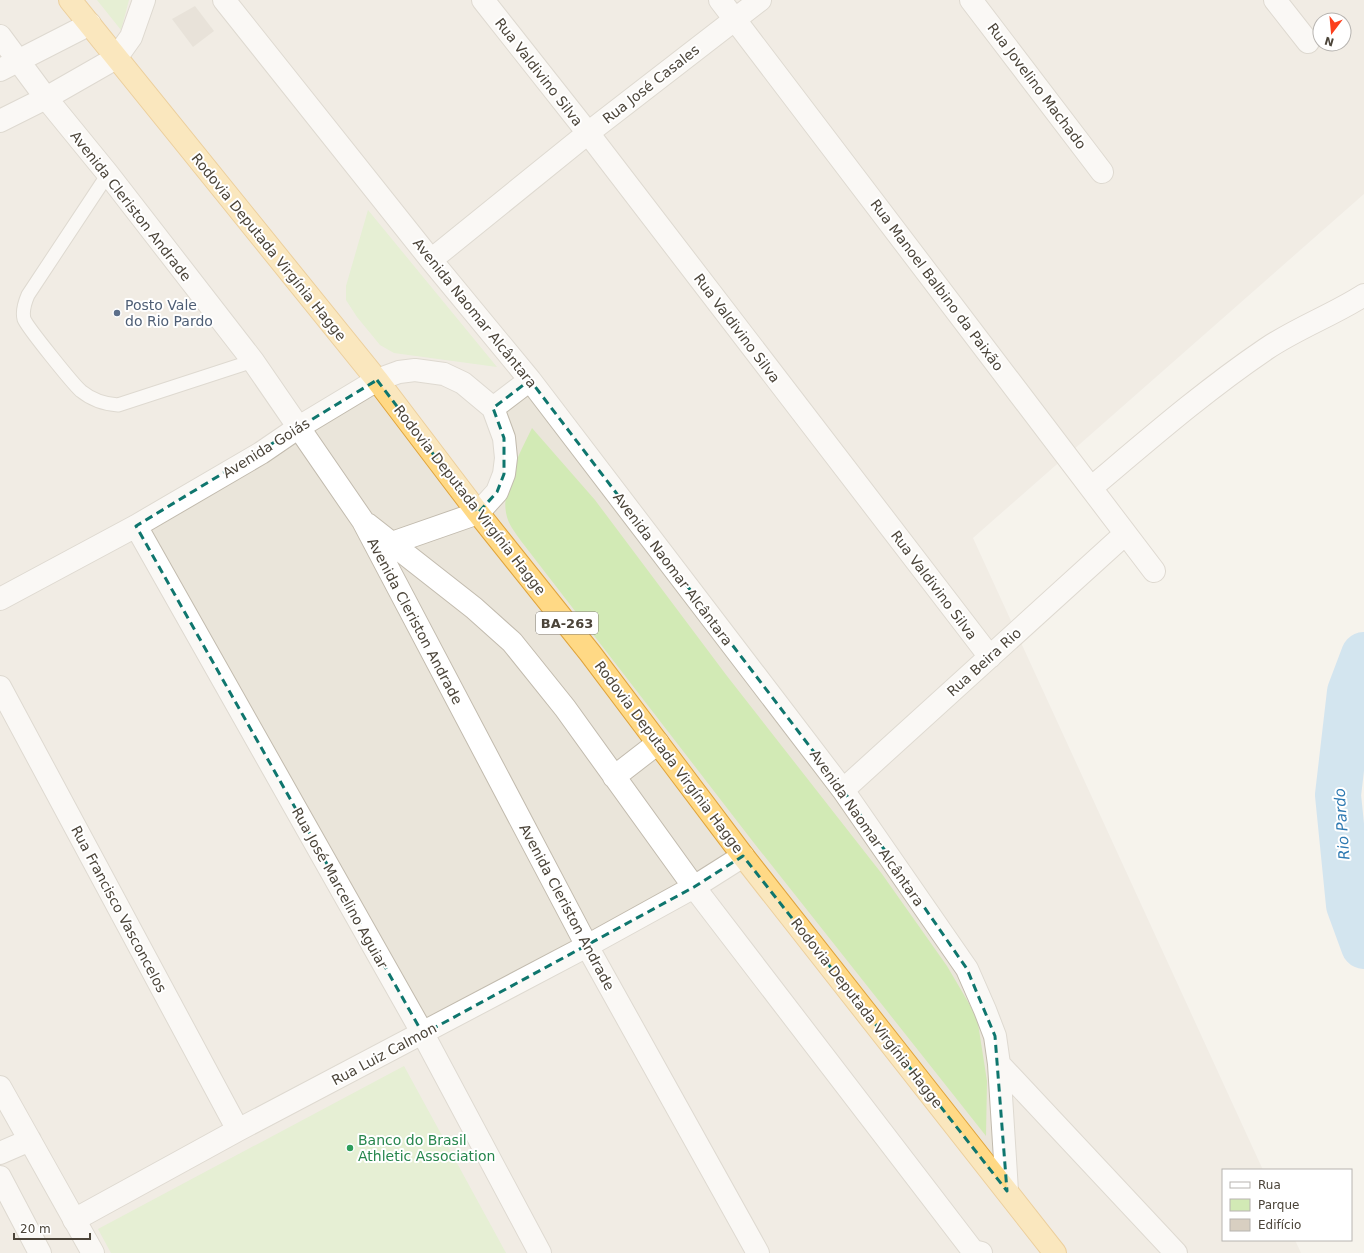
<svg xmlns="http://www.w3.org/2000/svg" width="1364" height="1253" font-family="'DejaVu Sans',sans-serif">
<style>
.residential{fill:#eae5da;fill-rule:evenodd}
.green{fill:#d2eab5}
.lines{fill:none;stroke-linecap:round;stroke-linejoin:round}
.river{stroke:#a9d4f2;stroke-width:46}
.building{fill:#d8cfc1}
.service-casing{stroke:#c2bbae;stroke-width:15}
.minor-casing{stroke:#c2bbae;stroke-width:24}
.tertiary-casing{stroke:#c2bbae;stroke-width:24}
.trunk-casing{stroke:#e0a43c;stroke-width:24}
.service{stroke:#fff;stroke-width:13}
.minor{stroke:#fff;stroke-width:22}
.tertiary{stroke:#fff;stroke-width:22}
.trunk{stroke:#ffd985;stroke-width:22}
.marked{fill:none;stroke:#0f766e;stroke-width:3;stroke-dasharray:8 5;stroke-linejoin:round}
.service-dot{fill:#5c6f8a;stroke:#fff;stroke-width:1.5}
.leisure-dot{fill:#2e9e5b;stroke:#fff;stroke-width:1.5}
.labels{text-anchor:middle;stroke-width:4;stroke-linejoin:round;paint-order:stroke}
.shield{fill:#fff;stroke:#817c74;stroke-width:1}
.shield-label{font-size:13px;font-weight:bold;fill:#4b4439}
.street-label{font-size:14px;fill:#4b4439;stroke:#fff}
.service-label{font-size:14px;fill:#4e5e75;stroke:#fff;text-anchor:start}
.leisure-label{font-size:14px;fill:#27864d;stroke:#fff;text-anchor:start}
.water-label{font-size:15px;font-style:italic;fill:#2e7ab2;stroke:#fff}
</style>
<rect width="100%" height="100%" fill="#f6f3ec"/>
<path class="residential" d="M 0,0 L 1364,0 L 1364,194 L 973,538 L 1263,1170 L 1223,1170 L 1223,1240 L 1295,1240 L 1301,1253 L 0,1253 ZM 1320,20 L 1344,20 L 1344,44 L 1320,44 Z"/>
<path class="green" d="M 97,0 L 129,0 L 121,30 Z
M 368,210 L 497,367 L 394,353 L 380,345 L 357,317 L 346,300 L 346,286 Z
M 532,428 L 595,500 L 727,676 L 882,874 L 947,966 L 977,1017 L 987,1081 L 986,1136 L 754,843 L 521,541 C 516,534 509,525 507,517 C 499,490 521,451 532,428 Z
M 404,1066 L 506,1253 L 111,1253 L 98,1229 Z"/>
<g class="lines">
<path class="river" d="M 1364,655 L 1350,692 L 1338,795 L 1349,905 L 1364,946"/>
</g>
<path class="building" d="M 195,6 L 214,31 L 193,47 L 172,19 Z"/>
<g class="lines">
<defs>
<path id="service" d="M 108,174 L 28,295 C 25,302 22,311 24,319 C 27,327 73,384 81,391 C 92,400 104,404 118,405 L 253,361"/>
<path id="minor" d="M 224,0 L 431,260 L 530,380 L 843,790 L 967,969 L 985,1010 L 995,1036 L 999,1064 L 1007,1191
M 483,0 L 588,133 L 990,657
M 720,0 L 1154,571
M 971,0 L 1102,172
M 1275,0 L 1308,42
M 0,36 L 46,98 L 108,174 L 253,361 L 363,521 L 587,946 L 758,1253
M 0,70 L 90,24
M 0,121 L 46,98 L 116,58 L 131,37 L 144,0
M 431,260 L 588,133 L 760,0
M 1091,488 C 1148,440 1204,391 1266,349 C 1297,328 1333,315 1364,295
M 367,524 L 474,608 L 512,642 L 565,708 L 694,887 L 973,1251 L 981,1253
M 136,526 L 423,1034 L 540,1253
M 392,543 L 478,513 L 497,492 L 504,474 L 506,458 L 504,438 L 493,408
M 0,599 L 136,526 L 261,453 L 299,427 L 377,380 L 399,372 L 415,370 L 444,374 L 463,383 L 493,408 L 530,380
M 0,687 L 238,1130
M 614,777 L 658,743
M 843,790 L 1125,534
M 999,1064 L 1176,1253
M 74,1220 L 238,1130 L 587,946 L 694,887 L 743,856"/>
<path id="tertiary" d="M 0,1087 L 93,1253
M 0,1153 L 30,1140
M 0,1177 L 40,1253"/>
<path id="trunk" d="M 70,0 L 377,380 L 478,513 L 590,653 L 743,856 L 1055,1253"/>
</defs>
<use href="#service" class="service-casing"/>
<use href="#minor" class="minor-casing"/>
<use href="#tertiary" class="tertiary-casing"/>
<use href="#trunk" class="trunk-casing"/>
<use href="#service" class="service"/>
<use href="#minor" class="minor"/>
<use href="#tertiary" class="tertiary"/>
<use href="#trunk" class="trunk"/>
</g>
<path d="M0 0H1364V1253H0ZM 377,380 L 478,513 L 497,492 L 504,474 L 504,438 L 493,408 L 530,380 L 843,790 L 967,969 L 995,1036 L 1007,1191 L 743,856 L 694,887 L 423,1034 L 136,526 Z" fill="#f6f3ec" fill-opacity=".55" fill-rule="evenodd"/>
<path class="marked" d="M 377,380 L 478,513 L 497,492 L 504,474 L 504,438 L 493,408 L 530,380 L 843,790 L 967,969 L 995,1036 L 1007,1191 L 743,856 L 694,887 L 423,1034 L 136,526 Z"/>
<circle class="service-dot" cx="117" cy="313" r="4"/>
<circle class="leisure-dot" cx="350" cy="1148" r="4"/>
<g class="labels">
<rect class="shield" x="536" y="612" width="62" height="22" rx="3"/>
<g class="shield-label">
<text x="567" y="628">BA-263</text>
</g>
<g class="street-label">
<text transform="translate(539 72) rotate(52)" y="5">Rua Valdivino Silva</text>
<text transform="translate(651 84) rotate(-38)" y="5">Rua José Casales</text>
<text transform="translate(1037 86) rotate(53)" y="5">Rua Jovelino Machado</text>
<text transform="translate(131 206) rotate(52)" y="5">Avenida Cleriston Andrade</text>
<text transform="translate(269 247) rotate(51)" y="5">Rodovia Deputada Virgínia Hagge</text>
<text transform="translate(937 285) rotate(53)" y="5">Rua Manoel Balbino da Paixão</text>
<text transform="translate(475 313) rotate(51)" y="5">Avenida Naomar Alcântara</text>
<text transform="translate(737 328) rotate(53)" y="5">Rua Valdivino Silva</text>
<text transform="translate(266 448) rotate(-32)" y="5">Avenida Goiás</text>
<text transform="translate(470 500) rotate(52)" y="5">Rodovia Deputada Virgínia Hagge</text>
<text transform="translate(673 569) rotate(53)" y="5">Avenida Naomar Alcântara</text>
<text transform="translate(934 585) rotate(53)" y="5">Rua Valdivino Silva</text>
<text transform="translate(415 621) rotate(62)" y="5">Avenida Cleriston Andrade</text>
<text transform="translate(984 662) rotate(-42)" y="5">Rua Beira Rio</text>
<text transform="translate(669 757) rotate(53)" y="5">Rodovia Deputada Virgínia Hagge</text>
<text transform="translate(867 828) rotate(55)" y="5">Avenida Naomar Alcântara</text>
<text transform="translate(340 888) rotate(61)" y="5">Rua José Marcelino Aguiar</text>
<text transform="translate(567 907) rotate(62)" y="5">Avenida Cleriston Andrade</text>
<text transform="translate(119 909) rotate(62)" y="5">Rua Francisco Vasconcelos</text>
<text transform="translate(867 1013) rotate(52)" y="5">Rodovia Deputada Virgínia Hagge</text>
<text transform="translate(384 1054) rotate(-28)" y="5">Rua Luiz Calmon</text>
</g>
<g class="service-label">
<text x="125" y="310">Posto Vale<tspan x="125" dy="16">do Rio Pardo</tspan></text>
</g>
<g class="leisure-label">
<text x="358" y="1145">Banco do Brasil<tspan x="358" dy="16">Athletic Association</tspan></text>
</g>
<g class="water-label">
<text transform="translate(1342 824) rotate(-94)" y="5">Rio Pardo</text>
</g>
</g>
<rect x="1222" y="1169" width="130" height="72" fill="#ffffff" stroke="#b7b4b0"/>
<rect x="1230" y="1182" width="20" height="6" fill="#ffffff" stroke="#b7b4b0"/>
<text x="1258" y="1189" font-size="12" fill="#4b4439">Rua</text>
<rect x="1230" y="1199" width="20" height="12" fill="#d2eab5" stroke="#b7b4b0"/>
<text x="1258" y="1209" font-size="12" fill="#4b4439">Parque</text>
<rect x="1230" y="1219" width="20" height="12" fill="#d8cfc1" stroke="#b7b4b0"/>
<text x="1258" y="1229" font-size="12" fill="#4b4439">Edifício</text>
<g transform="translate(1332 32) rotate(196)"><circle r="19" fill="#ffffff" stroke="#b7b4b0"/>
<path d="M0-3L7 15L0 10L-7 15Z" fill="#fc3f1d"/>
<text y="-6" font-size="11" font-weight="bold" text-anchor="middle" fill="#4b4439">N</text>
</g>
<path d="M14 1233v6h76v-6" fill="none" stroke="#4b4439" stroke-width="2"/>
<text x="20" y="1233" font-size="12" fill="#4b4439" stroke="#ffffff" stroke-width="3" paint-order="stroke">20 m</text>
</svg>
